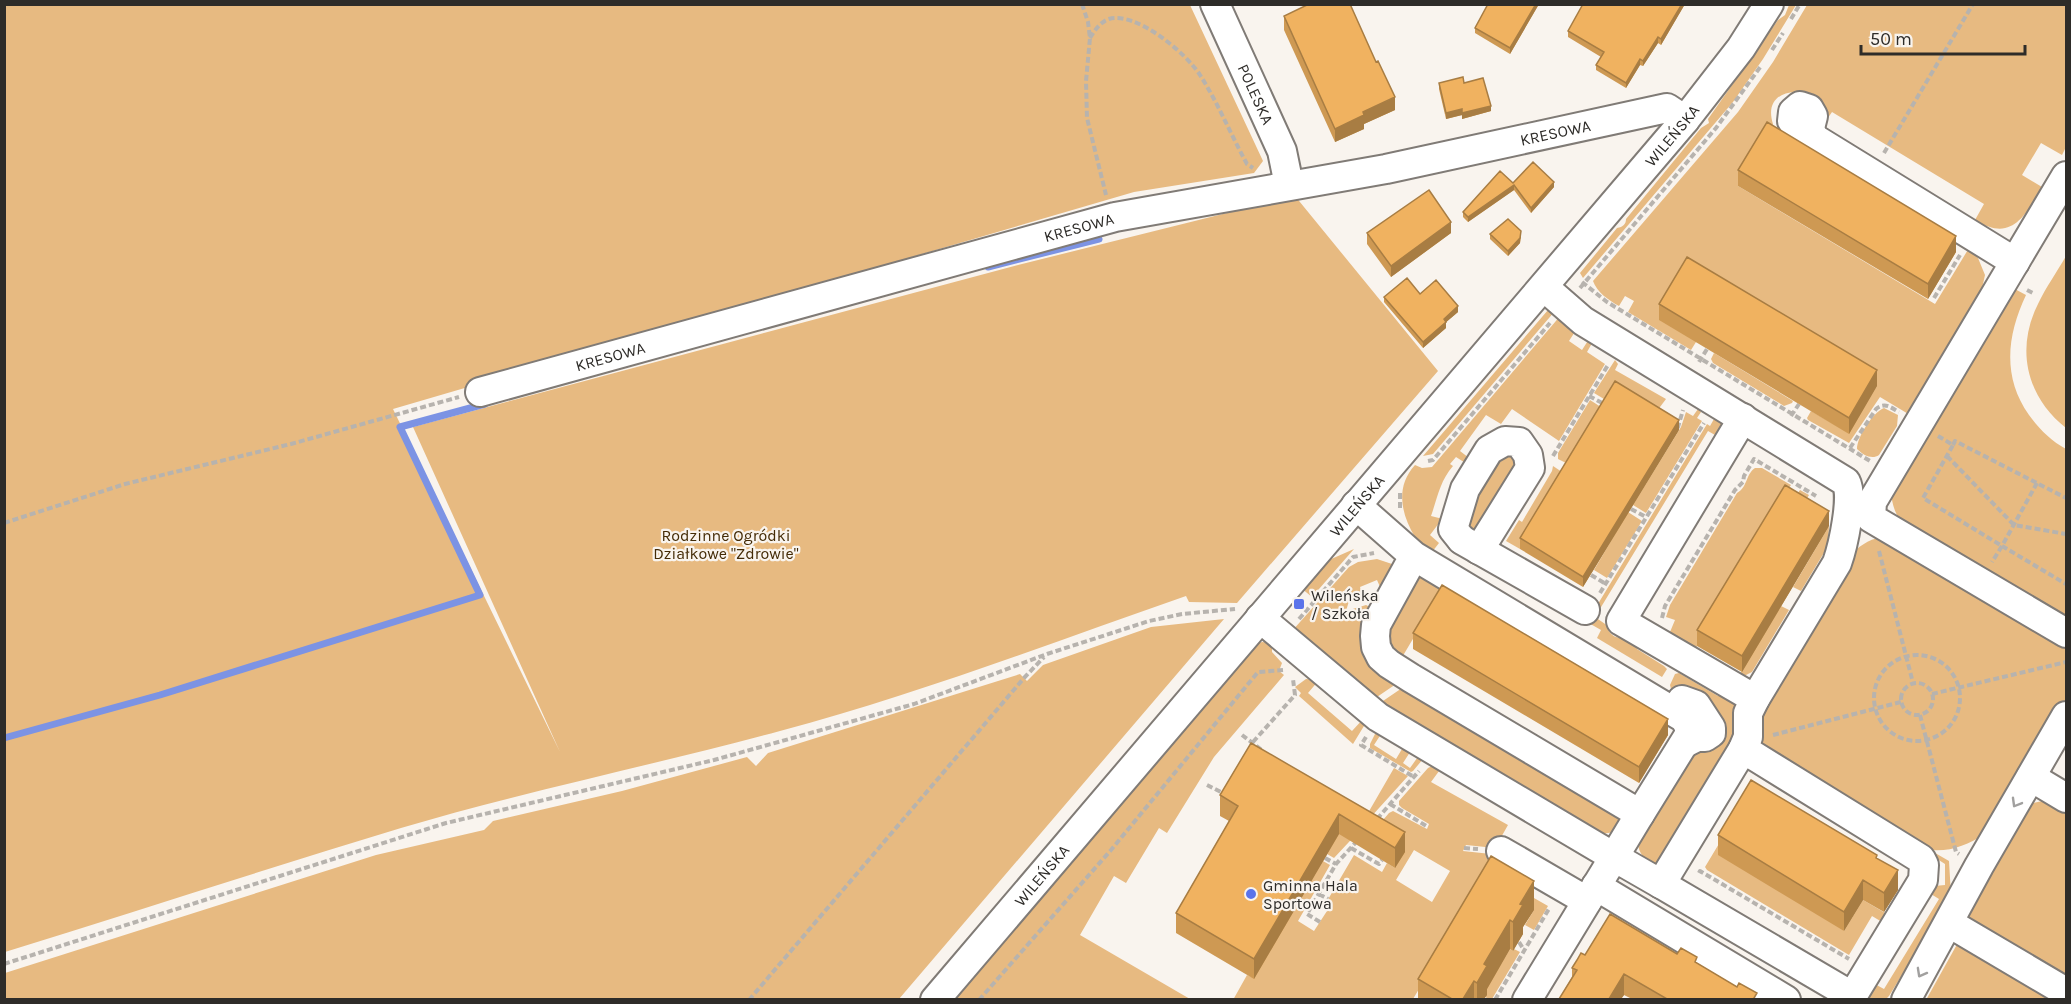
<svg xmlns="http://www.w3.org/2000/svg" width="2071" height="1004" font-family="Karla,sans-serif">
<style>
.green{fill:#e7ba81;fill-rule:evenodd}
.lines{fill:none;stroke-linecap:round;stroke-linejoin:round}
.stream{stroke:#7c93e4;stroke-width:7}
.minor-casing{stroke:#807b76;stroke-width:32}
.path{stroke:#b7b3ae;stroke-width:4;stroke-dasharray:6 3;stroke-linecap:butt}
.minor{stroke:#fff;stroke-width:28}
.wall{fill:#ce9953}
.shaded-wall{fill:#a87d43}
.building{fill:#f0b260;stroke:#a87d43;stroke-width:1.5}
.oneway{stroke:#a1a09f}
.poi-dot{fill:#5a73ea;stroke:#f9f4ee;stroke-width:2}
.labels{text-anchor:middle;stroke-width:4.5;stroke-linejoin:round;paint-order:stroke}
.street-label{font-size:16px;fill:#2e2c29;stroke:#f9f4ee}
.park-label{font-size:16px;fill:#442b06;stroke:#f9f4ee}
.poi-label{font-size:16px;fill:#2e2c29;stroke:#f9f4ee;text-anchor:start}
</style>
<rect width="100%" height="100%" fill="#f9f4ee"/>
<path class="green" d="M 5,5 L 1190,5 L 1263,161 L 1254,173 L 1134,192 L 393,409 L 560,752 L 413,427 L 1022,264 L 1295,196 L 1438,371 L 1237,603 L 1189,602 L 1186,596 C 1051,643 918,694 780,731 C 654,765 526,791 401,828 C 269,868 137,911 5,952 Z
M 1789,5 L 1796,5 L 1763,59 L 1733,102 L 1583,278 L 1580,273 L 1617,228 C 1623,227 1626,224 1626,219 L 1701,128 L 1709,123 L 1708,119 L 1778,20 L 1785,15 Z
M 1807,5 L 2066,5 L 2066,147 L 2062,155 L 2041,143 L 2022,175 L 2042,187 C 2025,216 2012,243 1975,220 L 1984,204 L 1832,112 L 1819,131 L 1811,95 C 1788,87 1764,96 1773,124 L 1738,186 L 1935,304 L 1969,248 L 1978,258 L 1985,275 L 1981,293 L 1927,382 L 1910,415 L 1880,397 L 1849,443 L 1808,420 L 1807,418 L 1811,411 L 1849,433 L 1877,386 L 1696,342 L 1691,350 L 1628,312 L 1634,301 L 1625,296 L 1619,306 C 1608,300 1597,292 1593,281 L 1738,112 L 1773,62 Z
M 2066,256 L 2066,428 C 2027,397 2015,350 2038,304 C 2046,287 2057,272 2066,256 Z
M 2011,287 L 2026,295 C 2007,335 2002,377 2029,415 C 2039,429 2051,441 2066,449 L 2066,624 L 1900,520 C 1894,511 1892,503 1891,492 Z
M 1548,310 L 1555,311 L 1433,454 L 1423,456 Z
M 1561,315 L 1578,327 L 1569,341 L 1582,350 L 1591,336 L 1595,338 L 1587,352 L 1605,364 L 1559,441 L 1512,409 L 1501,424 L 1486,415 L 1460,451 L 1473,461 L 1470,466 L 1456,457 L 1450,464 L 1453,466 C 1440,481 1438,496 1431,516 L 1451,521 L 1449,526 L 1439,523 L 1430,535 L 1439,543 L 1432,552 L 1413,541 L 1415,537 C 1401,514 1395,487 1415,465 L 1422,468 L 1432,467 Z
M 1714,353 L 1793,401 L 1792,403 L 1784,406 L 1713,363 L 1711,359 Z
M 1615,360 L 1618,364 L 1615,370 L 1666,399 L 1654,415 L 1609,402 L 1594,393 Z
M 1590,400 L 1604,409 L 1570,465 L 1558,459 L 1558,453 Z
M 1884,408 L 1898,415 L 1897,426 L 1879,455 C 1872,460 1863,455 1857,449 C 1857,437 1873,412 1884,408 Z
M 1698,409 L 1701,412 L 1697,418 L 1702,421 L 1646,513 L 1633,505 L 1681,427 L 1686,412 L 1693,416 Z
M 1718,412 L 1724,419 L 1722,439 L 1708,431 L 1595,617 L 1608,626 L 1608,629 C 1612,638 1619,639 1628,636 L 1635,639 L 1637,649 L 1664,666 L 1667,669 L 1662,677 L 1597,638 L 1601,630 L 1587,622 L 1707,424 L 1710,426 Z
M 1508,454 L 1517,463 L 1478,531 L 1466,531 L 1472,492 L 1495,456 Z
M 1553,466 L 1565,474 L 1520,549 L 1506,541 L 1519,520 L 1522,522 L 1552,471 Z
M 1755,468 L 1762,468 L 1791,485 L 1787,491 L 1796,496 L 1800,490 L 1809,495 L 1800,510 L 1784,501 L 1696,648 L 1670,632 L 1675,620 L 1666,617 L 1670,605 L 1737,493 C 1748,487 1745,475 1755,468 Z
M 1628,512 L 1642,521 L 1607,578 L 1594,570 Z
M 1829,526 L 1828,546 L 1801,591 L 1793,587 Z
M 1882,537 L 2066,642 L 2066,702 L 1985,834 C 1967,845 1951,852 1930,850 L 1949,861 L 1951,895 L 1889,996 L 1886,999 L 1861,999 L 1871,982 L 1884,989 L 1939,899 L 1926,891 L 1934,886 L 1945,885 L 1945,864 L 1761,745 L 1757,731 L 1758,717 L 1848,558 C 1859,546 1867,540 1882,537 Z
M 1354,549 L 1312,597 L 1301,588 L 1329,560 Z
M 1377,559 L 1395,565 L 1381,589 L 1377,580 L 1360,587 L 1363,596 L 1349,601 L 1346,611 L 1366,605 L 1372,608 L 1399,682 L 1374,699 L 1292,631 L 1349,567 L 1358,562 Z
M 1418,575 L 1442,590 L 1401,659 L 1393,653 L 1385,634 Z
M 1781,606 L 1789,610 L 1752,672 L 1744,676 L 1740,674 Z
M 1224,619 L 899,999 L 5,999 L 5,973 L 376,855 L 484,830 L 493,821 L 622,791 L 747,757 L 756,766 L 768,753 L 1020,674 L 1027,681 L 1043,665 L 1151,627 Z
M 1262,642 L 1272,643 L 1272,652 L 1282,663 L 1279,671 L 1284,675 L 1214,757 L 1167,833 L 1159,828 L 1126,883 L 1114,876 L 1080,935 L 1190,999 L 947,1000 L 1251,646 Z
M 1679,673 L 1718,696 L 1727,692 L 1733,696 L 1740,729 L 1659,868 C 1648,861 1638,856 1638,842 L 1677,774 L 1681,689 L 1671,689 L 1670,685 L 1675,674 Z
M 1306,679 L 1319,680 L 1308,693 L 1352,731 L 1364,718 L 1367,721 L 1353,744 L 1299,696 L 1301,693 L 1295,687 Z
M 1405,686 L 1627,818 L 1615,832 L 1601,834 L 1380,703 Z
M 1378,728 L 1383,731 L 1374,745 L 1396,759 L 1405,744 L 1412,749 L 1403,763 L 1410,768 L 1420,754 L 1423,759 L 1413,771 L 1411,772 L 1370,748 L 1370,744 Z
M 1434,765 L 1442,767 L 1431,782 L 1508,825 L 1495,848 L 1466,845 L 1463,851 L 1491,854 L 1512,866 L 1484,881 L 1413,999 L 1233,1000 L 1247,975 L 1254,978 L 1323,861 L 1330,865 L 1298,921 L 1314,931 L 1327,911 L 1323,908 L 1354,855 L 1382,872 L 1387,863 L 1395,868 L 1377,827 L 1389,813 L 1393,811 L 1427,829 L 1429,824 L 1402,808 L 1399,805 L 1399,801 L 1428,768 ZM 1414,850 L 1450,871 L 1432,902 L 1396,880 Z
M 1394,768 L 1408,776 L 1370,818 L 1368,813 Z
M 1753,787 L 1844,931 L 1863,900 L 1892,917 L 1887,925 L 1872,916 L 1849,955 L 1707,870 L 1705,867 Z
M 2047,800 L 2066,811 L 2066,984 L 1978,931 L 1964,914 L 2028,804 Z
M 1347,819 L 1362,828 L 1334,858 L 1327,854 Z
M 1527,894 L 1548,906 L 1534,930 L 1525,925 L 1534,910 Z
M 1960,939 L 2063,1000 L 1926,1000 Z
M 1510,949 L 1513,951 L 1514,949 L 1520,952 L 1492,999 L 1487,999 L 1484,993 Z"/>
<g class="lines">
<path class="stream" d="M 988,267 L 1099,239
M 4,738 L 160,695 L 480,595 L 400,427 L 485,404"/>
<defs>
<g id="minor">
<path id="s1" d="M 1215,4 L 1282,151 L 1289,185"/>
<path d="M 1814,139 L 1810,128 L 1813,116 L 1809,109 L 1800,106 L 1793,112 L 1792,121 L 1799,129 L 2015,262"/>
<path d="M 2066,176 L 1872,502 L 1871,518 L 2066,633"/>
<path d="M 1544,287 L 1583,321 L 1846,482 C 1854,497 1843,546 1837,563 L 1755,699 L 1748,713 L 1748,737 L 1743,749"/>
<path id="s2" d="M 480,392 L 1115,217 L 1386,169 L 1667,108 L 1685,120"/>
<path d="M 1743,418 L 1621,621 L 1755,699"/>
<path d="M 1356,505 L 1414,556 L 1684,718 L 1689,726 L 1689,735 L 1640,814 L 1411,678 L 1389,664 L 1381,657 L 1376,647 L 1375,636 L 1376,625 L 1414,556"/>
<path d="M 1461,539 L 1453,529 L 1465,489 L 1489,450 L 1505,441 L 1519,442 L 1528,455 L 1530,468 L 1479,550"/>
<path d="M 1462,540 L 1585,610"/>
<path d="M 1260,618 L 1378,717 L 1614,857 L 1640,814"/>
<path d="M 1682,700 L 1696,705 L 1711,728 L 1711,733 L 1705,737 L 1697,737 L 1685,743"/>
<path d="M 2031,777 L 2066,798"/>
<path d="M 1501,851 L 1587,901"/>
<path d="M 1596,886 L 1786,1000"/>
<path d="M 1949,923 L 2066,992"/>
<path id="s3" d="M 935,1000 L 1685,120 L 1741,48 L 1769,4"/>
<path d="M 1527,1000 L 1614,857 L 1661,884"/>
<path d="M 1850,1000 L 1923,880 L 1924,865 L 1921,859 L 1743,749 L 1661,884 L 1852,996"/>
<path d="M 1906,1000 L 1979,866 L 2066,716"/>
</g>
</defs>
<use href="#minor" class="minor-casing"/>
<path class="path" d="M 1082,4 L 1088,22 L 1090,38 L 1086,81 L 1087,118 L 1106,195
M 1791,19 L 1800,4
M 1090,38 C 1095,30 1100,22 1109,19 C 1136,11 1186,53 1200,75 C 1218,103 1231,135 1247,164 L 1253,168
M 1772,50 L 1783,33
M 1884,153 L 1973,4
M 1582,282 L 1607,302 L 1870,461
M 1580,288 L 1716,128 L 1761,66
M 2027,290 L 2035,294
M 1934,298 L 1960,255
M 1699,362 L 1707,349
M 1589,396 L 1604,404
M 1791,416 L 1799,404
M 1677,426 L 1678,427 L 1683,410
M 1938,436 L 1953,445 L 1923,498 L 2002,546 L 1992,562
M 1953,445 L 1955,441 L 2066,498
M 1850,448 L 1876,409 C 1885,402 1890,407 1899,412
M 1553,456 L 1608,365
M 1947,456 L 2014,525 L 2066,534
M 1428,461 L 1433,460 L 1550,323
M 2037,483 L 2002,546 L 2066,584
M 1400,493 L 1400,509
M 1631,509 L 1646,517
M 4,523 L 125,484 L 291,444 L 459,397
M 1879,551 L 1913,683
M 1591,575 L 1606,584
M 1600,593 L 1704,423
M 1662,618 L 1665,606 L 1735,490 L 1743,482 L 1744,476 L 1754,459 L 1816,496
M 1299,619 L 1353,557 L 1374,553
M1874 698a43 43 0 1 1 86 0a43 43 0 1 1-86 0Z
M1901 699a16 16 0 1 1 32 0a16 16 0 1 1-32 0Z
M 1932,694 L 2066,662
M 1920,715 L 1956,852 L 1959,854
M 1242,735 L 1263,751
M 1773,735 L 1901,702
M 1366,737 L 1361,745 L 1414,777
M 1253,742 L 1295,695 L 1293,679
M 1207,785 L 1225,794
M 1390,804 L 1428,827
M 1377,819 L 1419,771
M 1351,848 L 1379,864 L 1382,860
M 1464,848 L 1478,849
M 1325,858 L 1336,864
M 1699,873 L 1700,871 L 1849,959
M 1319,894 L 1328,899
M 1320,922 L 1307,914 L 1336,864 L 1358,840
M 1519,942 L 1524,950
M 4,964 L 446,823 L 714,760 L 914,704 L 1047,654 L 1149,621 L 1182,614 L 1235,609
M 749,1000 L 1024,678 L 1044,657
M 979,1000 L 1111,850 L 1258,672 L 1283,670
M 1495,1000 L 1550,907"/>
<use href="#minor" class="minor"/>
</g>
<path class="wall" d="M 1488,4 L 1539,4 L 1510,54 L 1475,33 L 1475,28 Z
M 1685,4 L 1661,45 L 1658,43 L 1643,66 L 1640,65 L 1626,88 L 1596,70 L 1596,65 L 1601,57 L 1568,37 L 1568,31 Z
M 1284,16 L 1395,110 L 1364,124 L 1364,129 L 1335,142 L 1284,30 Z
M 1439,83 L 1491,111 L 1462,119 L 1462,115 L 1446,119 L 1439,89 Z
M 1738,170 L 1956,252 L 1928,299 L 1738,186 Z
M 1513,183 L 1554,187 L 1531,213 L 1514,190 L 1468,222 L 1463,217 L 1463,212 Z
M 1367,233 L 1451,233 L 1391,277 L 1367,244 Z
M 1490,234 L 1521,237 L 1520,243 L 1508,256 L 1490,239 Z
M 1420,294 L 1458,312 L 1446,322 L 1446,328 L 1423,348 L 1384,302 L 1384,297 Z
M 1659,304 L 1877,386 L 1849,434 L 1659,320 Z
M 1679,430 L 1583,587 L 1520,549 L 1520,538 Z
M 1829,526 L 1742,672 L 1697,646 L 1697,630 Z
M 1413,633 L 1668,735 L 1639,783 L 1413,649 Z
M 1251,743 L 1405,852 L 1395,868 L 1339,834 L 1254,979 L 1176,933 L 1176,913 L 1229,821 L 1220,816 L 1220,795 Z
M 1718,835 L 1877,858 L 1898,890 L 1884,912 L 1863,900 L 1844,931 L 1718,855 Z
M 1491,856 L 1534,910 L 1523,927 L 1523,934 L 1513,951 L 1510,949 L 1487,989 L 1487,995 L 1484,999 L 1418,999 L 1418,979 Z
M 1677,954 L 1697,963 L 1757,999 L 1632,999 L 1624,995 L 1621,999 L 1559,999 L 1572,977 L 1572,968 L 1585,955 Z"/>
<path class="shaded-wall" d="M 1536,4 L 1539,4 L 1510,54 L 1510,48 Z
M 1682,4 L 1685,4 L 1661,45 L 1661,39 Z
M 1658,37 L 1658,43 L 1643,66 L 1643,61 Z
M 1640,59 L 1640,65 L 1626,88 L 1626,83 Z
M 1395,97 L 1395,110 L 1364,124 L 1364,129 L 1335,142 L 1335,129 L 1363,112 Z
M 1491,106 L 1491,111 L 1462,119 L 1462,113 Z
M 1462,109 L 1462,115 L 1446,119 L 1446,113 Z
M 1554,182 L 1554,187 L 1531,213 L 1531,208 Z
M 1514,185 L 1514,190 L 1468,222 L 1468,217 Z
M 1451,222 L 1451,233 L 1391,277 L 1391,266 Z
M 1521,231 L 1520,243 L 1508,256 L 1508,251 Z
M 1956,236 L 1956,252 L 1928,299 L 1928,284 Z
M 1458,306 L 1458,312 L 1444,324 L 1444,319 Z
M 1446,322 L 1446,328 L 1423,348 L 1423,342 Z
M 1877,370 L 1877,386 L 1849,434 L 1849,418 Z
M 1679,420 L 1679,430 L 1583,587 L 1583,577 Z
M 1829,511 L 1829,526 L 1742,672 L 1742,656 Z
M 1668,719 L 1668,735 L 1639,783 L 1639,767 Z
M 1339,814 L 1339,834 L 1254,979 L 1254,959 Z
M 1405,832 L 1405,852 L 1395,868 L 1395,848 Z
M 1898,870 L 1898,890 L 1884,912 L 1884,893 Z
M 1863,880 L 1863,900 L 1844,931 L 1844,912 Z
M 1534,881 L 1534,910 L 1523,927 L 1523,934 L 1513,951 L 1513,922 L 1520,904 Z
M 1510,920 L 1510,949 L 1487,989 L 1487,995 L 1484,999 L 1477,999 L 1477,983 L 1484,964 Z
M 1624,974 L 1624,995 L 1621,999 L 1609,999 Z
M 1474,981 L 1474,999 L 1463,999 Z"/>
<path class="building" d="M 1309,4 L 1350,4 L 1376,62 L 1378,61 L 1395,97 L 1363,112 L 1364,115 L 1335,129 L 1284,16 Z
M 1488,4 L 1536,4 L 1510,48 L 1475,28 Z
M 1583,4 L 1682,4 L 1661,39 L 1658,37 L 1643,61 L 1640,59 L 1626,83 L 1596,65 L 1604,52 L 1568,31 Z
M 1463,77 L 1464,83 L 1483,78 L 1491,106 L 1462,113 L 1462,109 L 1446,113 L 1439,83 Z
M 1767,122 L 1956,236 L 1928,284 L 1738,170 Z
M 1533,162 L 1554,182 L 1531,208 L 1514,185 L 1468,217 L 1463,212 L 1500,171 L 1513,183 Z
M 1429,190 L 1451,222 L 1391,266 L 1367,233 Z
M 1508,219 L 1521,231 L 1520,238 L 1508,251 L 1490,234 Z
M 1687,257 L 1877,370 L 1849,418 L 1659,304 Z
M 1407,278 L 1420,294 L 1436,280 L 1458,306 L 1444,319 L 1446,322 L 1423,342 L 1384,297 Z
M 1615,381 L 1679,420 L 1583,577 L 1520,538 Z
M 1785,485 L 1829,511 L 1742,656 L 1697,630 Z
M 1442,585 L 1668,719 L 1639,767 L 1413,633 Z
M 1251,743 L 1405,832 L 1395,848 L 1339,814 L 1254,959 L 1176,913 L 1238,806 L 1220,795 Z
M 1751,780 L 1877,855 L 1876,858 L 1898,870 L 1884,893 L 1863,880 L 1844,912 L 1718,835 Z
M 1491,856 L 1534,881 L 1520,904 L 1523,905 L 1513,922 L 1510,920 L 1484,964 L 1487,966 L 1477,983 L 1474,981 L 1463,999 L 1452,999 L 1418,979 Z
M 1610,914 L 1677,954 L 1681,948 L 1697,957 L 1695,962 L 1737,987 L 1739,983 L 1757,993 L 1754,998 L 1756,999 L 1667,999 L 1624,974 L 1609,999 L 1559,999 L 1577,970 L 1572,968 L 1577,960 L 1581,953 L 1585,955 Z"/>
<defs><path id="oneway-chevron" d="M-2-3.5L2.5 0L-2 3.5" fill="none" stroke-width="1.6" stroke-linecap="round" stroke-linejoin="round" transform="scale(1.5)"/></defs>
<g class="oneway">
<use href="#oneway-chevron" transform="translate(2016 803) rotate(120)"/>
<use href="#oneway-chevron" transform="translate(1921 973) rotate(119)"/>
</g>
<g class="poi-dot">
<rect x="1293" y="598" width="12" height="12" rx="3"/>
<circle cx="1251" cy="894" r="6"/>
</g>
<g class="labels">
<g class="street-label">
<text dy="6" stroke="none"><textPath href="#s1" startOffset="99">POLESKA</textPath></text>
<text dy="6" stroke="none"><textPath href="#s2" startOffset="1107">KRESOWA</textPath></text>
<text dy="6" stroke="none"><textPath href="#s3" startOffset="1136">WILEŃSKA</textPath></text>
<text dy="6" stroke="none"><textPath href="#s2" startOffset="621">KRESOWA</textPath></text>
<text dy="6" stroke="none"><textPath href="#s2" startOffset="135">KRESOWA</textPath></text>
<text dy="6" stroke="none"><textPath href="#s3" startOffset="650">WILEŃSKA</textPath></text>
<text dy="6" stroke="none"><textPath href="#s3" startOffset="164">WILEŃSKA</textPath></text>
</g>
<g class="park-label">
<text x="726" y="541">Rodzinne Ogródki<tspan x="726" dy="18">Działkowe "Zdrowie"</tspan></text>
</g>
<g class="poi-label">
<text x="1311" y="601">Wileńska<tspan x="1311" dy="18">/ Szkoła</tspan></text>
<text x="1263" y="891">Gminna Hala<tspan x="1263" dy="18">Sportowa</tspan></text>
</g>
</g>
<rect width="2071" height="1004" fill="none" stroke="#2e2c29" stroke-width="12"/>
<path d="M1861 45v9h164v-9" fill="none" stroke="#2e2c29" stroke-width="3"/>
<text x="1870" y="45" font-size="18" fill="#2e2c29" stroke="#f9f4ee" stroke-width="4.5" paint-order="stroke">50 m</text>
</svg>
